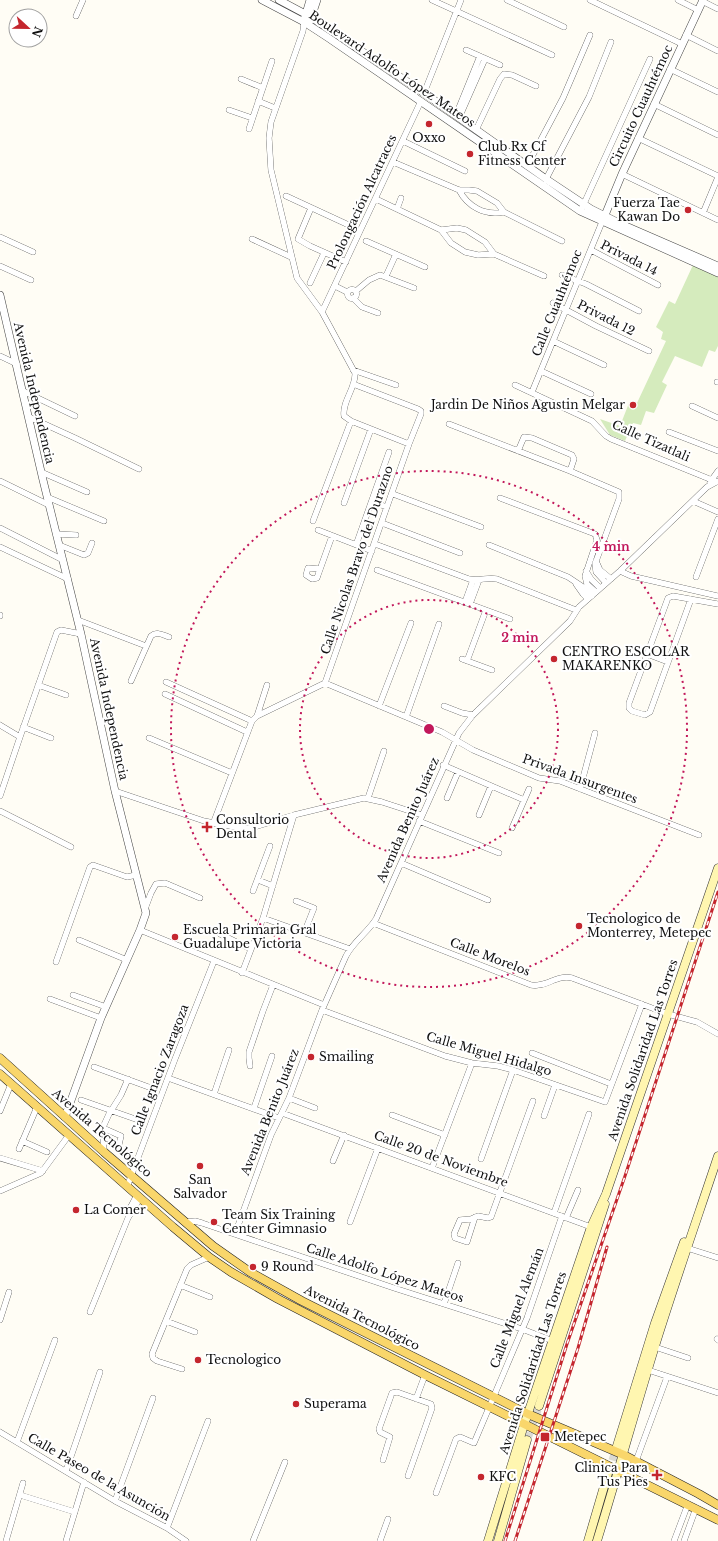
<svg xmlns="http://www.w3.org/2000/svg" width="718" height="1541" font-family="'Libre Baskerville',serif">
<style>
.green{fill:#d5ebbd}
.lines{fill:none;stroke-linecap:round;stroke-linejoin:round}
.secondary-tunnel{stroke:#dbdad3;stroke-width:8;stroke-dasharray:8 4;stroke-linecap:butt}
.minor-casing{stroke:#444;stroke-width:6}
.tertiary-casing{stroke:#444;stroke-width:8}
.secondary-casing{stroke:#333;stroke-width:9}
.primary-casing{stroke:#222;stroke-width:9}
.minor{stroke:#fff;stroke-width:5.5}
.tertiary{stroke:#fff;stroke-width:7}
.secondary{stroke:#fff6b0;stroke-width:8}
.primary{stroke:#f9d66b;stroke-width:8}
.rail-casing{stroke:#c4262e;stroke-width:3}
.rail{stroke:#fff;stroke-width:1.5;stroke-dasharray:4.5;stroke-linecap:butt}
.ring{fill:none;stroke:#c2185b;stroke-width:2;stroke-dasharray:2 4}
.poi-dot{fill:#c4262e;stroke:#fff;stroke-width:1.5}
.labels{text-anchor:middle;stroke-width:4;stroke-linejoin:round;paint-order:stroke}
.street-label{font-size:12px;fill:#111;stroke:#fff}
.poi-label{font-size:12px;fill:#111;stroke:#fff;text-anchor:start}
.centre{fill:#c2185b;stroke:#fff;stroke-width:2}
.ring-label{font-size:12px;text-anchor:middle;font-weight:bold;fill:#c2185b;stroke:#fff;stroke-width:4;stroke-linejoin:round;paint-order:stroke}
</style>
<rect width="100%" height="100%" fill="#fffdf5"/>
<path class="green" d="M 693,265 L 718,277 L 718,346 L 715,352 L 709,350 L 702,367 L 675,356 L 662,382 L 667,385 L 654,413 L 646,411 L 641,425 L 633,423 L 625,441 L 610,435 L 600,419 L 620,426 L 629,403 L 637,403 L 666,341 L 661,339 L 663,332 L 656,327 L 669,301 L 675,304 Z"/>
<g class="lines">
<path class="secondary-tunnel" d="M 527,1440 L 539,1406
M 609,1472 L 616,1449"/>
<defs>
<path id="minor" d="M 432,0 L 552,55
M 507,0 L 564,27
M 590,0 L 682,44
M 678,0 L 698,10
M 702,1 L 718,9
M 76,16 L 83,0
M 304,22 L 303,31 L 271,122 L 269,138 L 271,170 L 297,278 L 322,312 L 355,373 C 356,388 342,401 344,416 L 351,421 L 409,444
M 686,35 L 718,51
M 466,50 L 500,65
M 670,69 L 718,92
M 241,79 L 263,88
M 424,93 L 461,0
M 258,101 L 275,108
M 654,104 L 718,135
M 229,110 L 252,118
M 456,115 L 480,56
M 459,118 L 485,59
M 249,129 L 272,61
M 476,130 L 500,79 L 504,74 L 512,75 L 536,86
M 638,138 L 718,176
M 403,141 L 465,171
M 393,162 L 459,190 L 469,190 L 477,191 L 497,203 L 504,212 L 562,241
M 527,166 L 563,98 L 590,35
M 622,174 L 718,220
M 546,179 L 589,97 L 611,42
M 459,190 C 468,207 485,216 504,212
M 286,196 L 353,227
M 376,199 L 441,230 L 457,228 L 466,230 L 485,242 L 494,254
M 311,208 L 298,239 L 310,246 L 346,262
M 582,208 L 650,59
M 397,209 L 401,198
M 703,213 L 718,177
M 441,230 L 451,243 L 465,252 L 478,255 L 494,254 L 544,276
M 0,237 L 33,252
M 252,239 L 291,257
M 366,241 L 425,267
M 591,250 L 658,285
M 0,266 L 31,280
M 562,275 L 586,284 L 639,311
M 386,276 L 396,254
M 310,283 L 324,253
M 335,286 L 347,292
M347.5 294a4.5 4.5 0 1 1 9 0a4.5 4.5 0 1 1-9 0Z
M 356,291 L 369,280 L 380,275 L 414,288
M 353,298 L 362,307 L 378,313
M 553,303 L 596,326 L 649,351
M 322,312 L 421,101
M 553,341 L 604,365
M 0,356 L 17,364
M 353,370 L 396,385
M 541,371 L 591,394
M 717,382 L 718,382
M 515,385 L 592,421 L 606,436 L 611,439 L 717,482
M 23,391 L 75,416
M 532,392 L 602,222
M 692,406 L 718,418
M 29,417 L 75,438 L 139,469
M 449,424 L 570,471 L 619,492 L 619,499 L 595,564 L 596,572 L 606,583
M 669,432 L 718,451
M 518,451 L 524,437 L 532,438 L 572,455 L 574,459 L 570,471
M 41,472 L 87,492
M 0,481 L 49,505
M 710,482 L 718,471
M 393,494 L 481,527
M 47,497 L 104,521
M 500,498 L 595,534 L 597,540 L 585,576 L 587,584 L 596,592
M 693,501 L 718,512
M 372,502 L 387,507
M 344,503 L 371,429
M 313,521 L 351,421
M 382,523 L 460,553
M 0,528 L 63,560
M 318,530 L 372,551
M 56,534 L 76,535
M 375,544 L 469,579 C 479,581 488,577 497,579 L 576,610
M 59,545 L 84,555 L 88,553 L 92,543
M 356,545 L 389,452
M 489,545 L 568,577 L 583,587 L 592,596
M 0,547 L 68,579
M 596,561 L 600,570 L 611,579
M 320,569 L 308,568 L 306,575 L 312,579 L 317,578 L 318,575 L 332,536
M 377,570 L 510,619
M 586,571 L 591,579 L 600,588
M 620,571 L 631,576 L 718,596
M 696,577 L 718,519
M 576,584 L 583,594 L 588,599
M 691,599 L 650,712 L 645,715 L 632,711 L 629,708 L 629,703 L 668,598 L 673,596 L 718,604
M 465,602 L 473,580
M 470,604 L 479,580
M 0,616 L 0,615
M 78,620 L 146,646
M 647,654 L 668,662
M 462,659 L 492,670
M 467,661 L 486,610
M 131,681 L 151,636 C 157,631 163,635 169,637
M 166,682 L 252,721
M 325,683 L 442,732 L 473,750 L 539,778 L 560,781 L 699,835
M 325,683 L 409,444 L 421,414 L 421,411 L 418,409 L 353,384
M 38,685 L 66,695
M 165,694 L 247,732
M 379,706 L 411,623
M 444,706 L 462,713 L 473,715
M 257,716 L 267,685
M 406,717 L 439,624
M 0,725 L 20,737
M 23,727 L 51,738
M 149,738 L 232,773
M 443,765 L 524,800
M 580,789 L 595,733
M 115,791 L 204,821 L 240,828 L 251,828 L 294,815 L 364,798 L 382,802 L 422,815
M 0,796 L 20,737 L 57,632 L 61,630 L 81,634
M 368,798 L 384,751
M 447,798 L 458,772
M 0,811 L 71,847
M 479,815 L 491,786
M 419,821 L 499,853
M 213,824 L 252,721 L 257,716 L 325,683
M 512,828 L 529,789
M 401,863 L 488,900
M 258,880 L 273,886
M 253,891 L 270,846
M 296,901 L 314,908 L 304,933
M 145,909 L 151,893 L 156,884 L 165,883 L 200,898
M 263,918 L 350,949
M 373,923 L 531,985 C 546,988 557,974 572,978 L 668,1014 L 697,1022 L 718,1034
M 140,930 L 324,1005
M 220,934 L 251,949
M 79,940 L 127,960
M 56,962 L 90,867 L 93,865 L 127,877 L 136,875
M 242,973 L 263,918 L 294,815
M 73,995 L 106,1007
M 50,999 L 101,1018
M 322,1010 L 445,1056 L 472,1063 L 498,1066 L 513,1070 L 605,1102 L 642,1004
M 532,1053 L 611,1084
M 250,1066 L 249,1058 L 249,1052 L 263,1011 L 273,985
M 94,1067 L 154,1089
M 168,1078 L 279,1118
M 214,1094 L 229,1050
M 289,1098 L 315,1108
M 81,1100 L 141,1121
M 254,1108 L 272,1056
M 0,1111 L 11,1084
M 282,1113 L 591,1227
M 392,1115 L 445,1135
M 544,1116 L 555,1085
M 103,1128 L 121,1136 L 118,1149
M 22,1141 L 47,1152
M 19,1149 L 37,1107
M 104,1152 L 103,1136 L 104,1125 L 109,1114 L 121,1095 L 128,1079
M 0,1158 L 43,1171
M 481,1159 L 513,1070
M 333,1161 L 344,1135
M 432,1168 L 472,1063
M 127,1187 L 175,1059 L 214,961
M 0,1191 L 41,1173 L 69,1135
M 554,1213 L 589,1114
M 475,1217 L 467,1242 L 455,1238 L 454,1234 L 460,1220 L 471,1219 L 478,1216 L 488,1218 L 491,1217 L 533,1101
M 128,1218 L 140,1198
M 566,1218 L 578,1190
M 186,1222 L 195,1221 L 202,1223 L 394,1288 L 522,1329 L 553,1341
M 350,1222 L 378,1148
M 235,1234 L 271,1135 L 289,1098 L 322,1010 L 346,956 C 353,942 368,932 376,919 L 459,733 L 473,715 L 570,621 L 579,607 L 620,571 L 707,487 L 718,481
M 687,1248 L 718,1258
M 180,1285 L 210,1297
M 444,1304 L 458,1263
M 90,1312 L 128,1218 L 129,1210 L 137,1195
M 0,1320 L 9,1292
M 166,1321 L 195,1332
M 717,1339 L 718,1340
M 655,1347 L 688,1358
M 182,1369 L 157,1361 L 153,1358 L 152,1354 L 187,1269 L 191,1265 L 209,1257
M 648,1370 L 718,1393
M 416,1399 L 425,1375
M 0,1432 L 115,1501 L 167,1528 L 186,1541
M 17,1442 L 55,1340
M 383,1460 L 390,1437 L 380,1432 L 379,1429 L 392,1393 L 397,1392 L 431,1404 L 432,1408 L 408,1476
M 636,1461 L 667,1377
M 66,1471 L 100,1372
M 436,1493 L 456,1439 L 460,1437 L 474,1443 L 527,1318 L 562,1216
M 20,1495 L 75,1512
M 115,1501 L 153,1398
M 167,1528 L 208,1421
M 6,1541 L 23,1483
M 66,1541 L 84,1482
M 253,1541 L 285,1462
M 380,1541 L 388,1519
M 674,1541 L 688,1504
M 684,1541 L 696,1508"/>
<path id="tertiary" d="M 262,0 L 304,22 L 330,39 L 580,211 L 718,273
M 279,0 L 311,17 L 424,93 L 546,179 L 591,209 L 621,224 L 718,266
M 305,17 L 310,0
M 310,21 L 317,0
M 603,220 L 622,174 L 703,0
M 0,295 L 43,480 L 81,634 L 115,791 L 146,913 L 140,930 L 101,1018 L 65,1117"/>
<path id="secondary" d="M 539,1406 L 605,1204
M 616,1449 L 655,1323 L 684,1242
M 488,1541 L 524,1425 L 591,1227 L 606,1194 L 718,868
M 498,1541 L 527,1440
M 588,1541 L 608,1473
M 597,1541 C 617,1476 635,1411 655,1346 C 675,1282 697,1219 718,1156"/>
<path id="primary" d="M 0,1058 L 104,1152 L 213,1246 L 250,1272 L 302,1301 L 528,1414 L 624,1455 L 699,1494 L 718,1505
M 0,1074 L 173,1227 L 209,1257 L 231,1272 L 278,1299 L 425,1375 L 718,1520"/>
</defs>
<use href="#minor" class="minor-casing"/>
<use href="#tertiary" class="tertiary-casing"/>
<use href="#secondary" class="secondary-casing"/>
<use href="#primary" class="primary-casing"/>
<use href="#minor" class="minor"/>
<use href="#tertiary" class="tertiary"/>
<use href="#secondary" class="secondary"/>
<use href="#primary" class="primary"/>
<defs>
<path id="rail" d="M 505,1541 L 567,1344 L 625,1176 L 718,892
M 515,1541 L 578,1348 L 607,1247"/>
</defs>
<use href="#rail" class="rail-casing"/>
<use href="#rail" class="rail"/>
</g>
<g class="ring">
<circle cx="429" cy="729" r="129"/>
<circle cx="429" cy="729" r="258"/>
</g>
<g class="poi-dot">
<circle cx="429" cy="124" r="4"/>
<circle cx="470" cy="154" r="4"/>
<circle cx="688" cy="210" r="4"/>
<circle cx="633" cy="405" r="4"/>
<circle cx="554" cy="659" r="4"/>
<path d="M205 821h4v4h4v4h-4v4h-4v-4h-4v-4h4z"/>
<circle cx="579" cy="926" r="4"/>
<circle cx="175" cy="937" r="4"/>
<circle cx="311" cy="1057" r="4"/>
<circle cx="200" cy="1166" r="4"/>
<circle cx="76" cy="1210" r="4"/>
<circle cx="214" cy="1222" r="4"/>
<circle cx="253" cy="1267" r="4"/>
<circle cx="198" cy="1360" r="4"/>
<circle cx="296" cy="1404" r="4"/>
<rect x="540" y="1432" width="10" height="10" rx="2"/>
<path d="M655 1469h4v4h4v4h-4v4h-4v-4h-4v-4h4z"/>
<circle cx="481" cy="1477" r="4"/>
</g>
<g class="labels">
<g class="street-label">
<text transform="translate(392 69) rotate(34)" y="4">Boulevard Adolfo López Mateos</text>
<text transform="translate(641 106) rotate(-65)" y="4">Circuito Cuauhtémoc</text>
<text transform="translate(362 202) rotate(-65)" y="4">Prolongación Alcatraces</text>
<text transform="translate(629 258) rotate(27)" y="4">Privada 14</text>
<text transform="translate(557 303) rotate(-68)" y="4">Calle Cuauhtémoc</text>
<text transform="translate(606 318) rotate(27)" y="4">Privada 12</text>
<text transform="translate(34 393) rotate(77)" y="4">Avenida Independencia</text>
<text transform="translate(651 441) rotate(24)" y="4">Calle Tizatlali</text>
<text transform="translate(357 560) rotate(-71)" y="4">Calle Nicolas Bravo del Durazno</text>
<text transform="translate(109 709) rotate(78)" y="4">Avenida Independencia</text>
<text transform="translate(580 779) rotate(20)" y="4">Privada Insurgentes</text>
<text transform="translate(408 820) rotate(-66)" y="4">Avenida Benito Juárez</text>
<text transform="translate(490 957) rotate(21)" y="4">Calle Morelos</text>
<text transform="translate(643 1050) rotate(-71)" y="4">Avenida Solidaridad Las Torres</text>
<text transform="translate(489 1054) rotate(16)" y="4">Calle Miguel Hidalgo</text>
<text transform="translate(160 1070) rotate(-69)" y="4">Calle Ignacio Zaragoza</text>
<text transform="translate(270 1112) rotate(-68)" y="4">Avenida Benito Juárez</text>
<text transform="translate(102 1133) rotate(41)" y="4">Avenida Tecnológico</text>
<text transform="translate(441 1159) rotate(20)" y="4">Calle 20 de Noviembre</text>
<text transform="translate(385 1273) rotate(18)" y="4">Calle Adolfo López Mateos</text>
<text transform="translate(517 1308) rotate(-69)" y="4">Calle Miguel Alemán</text>
<text transform="translate(362 1318) rotate(27)" y="4">Avenida Tecnológico</text>
<text transform="translate(533 1363) rotate(-72)" y="4">Avenida Solidaridad Las Torres</text>
<text transform="translate(99 1477) rotate(30)" y="4">Calle Paseo de la Asunción</text>
</g>
<g class="poi-label">
<text x="429" y="142" text-anchor="middle">Oxxo</text>
<text x="478" y="151">Club Rx Cf<tspan x="478" dy="14">Fitness Center</tspan></text>
<text x="680" y="207" text-anchor="end">Fuerza Tae<tspan x="680" dy="14">Kawan Do</tspan></text>
<text x="625" y="409" text-anchor="end">Jardin De Niños Agustin Melgar</text>
<text x="562" y="656">CENTRO ESCOLAR<tspan x="562" dy="14">MAKARENKO</tspan></text>
<text x="216" y="824">Consultorio<tspan x="216" dy="14">Dental</tspan></text>
<text x="587" y="923">Tecnologico de<tspan x="587" dy="14">Monterrey, Metepec</tspan></text>
<text x="183" y="934">Escuela Primaria Gral<tspan x="183" dy="14">Guadalupe Victoria</tspan></text>
<text x="319" y="1061">Smailing</text>
<text x="200" y="1184" text-anchor="middle">San<tspan x="200" dy="14">Salvador</tspan></text>
<text x="84" y="1214">La Comer</text>
<text x="222" y="1219">Team Six Training<tspan x="222" dy="14">Center Gimnasio</tspan></text>
<text x="261" y="1271">9 Round</text>
<text x="206" y="1364">Tecnologico</text>
<text x="304" y="1408">Superama</text>
<text x="554" y="1441">Metepec</text>
<text x="648" y="1472" text-anchor="end">Clinica Para<tspan x="648" dy="14">Tus Pies</tspan></text>
<text x="489" y="1481">KFC</text>
</g>
</g>
<circle cx="429" cy="729" r="6" class="centre"/>
<g class="ring-label">
<text x="611" y="551">4 min</text>
<text x="520" y="642">2 min</text>
</g>
<g transform="translate(28 28) rotate(112)"><circle r="19" fill="#ffffff" stroke="#a0a0a0"/>
<path d="M0-3L7 15L0 10L-7 15Z" fill="#c4262e"/>
<text y="-6" font-size="11" font-weight="bold" text-anchor="middle" fill="#111111">N</text>
</g>
</svg>
